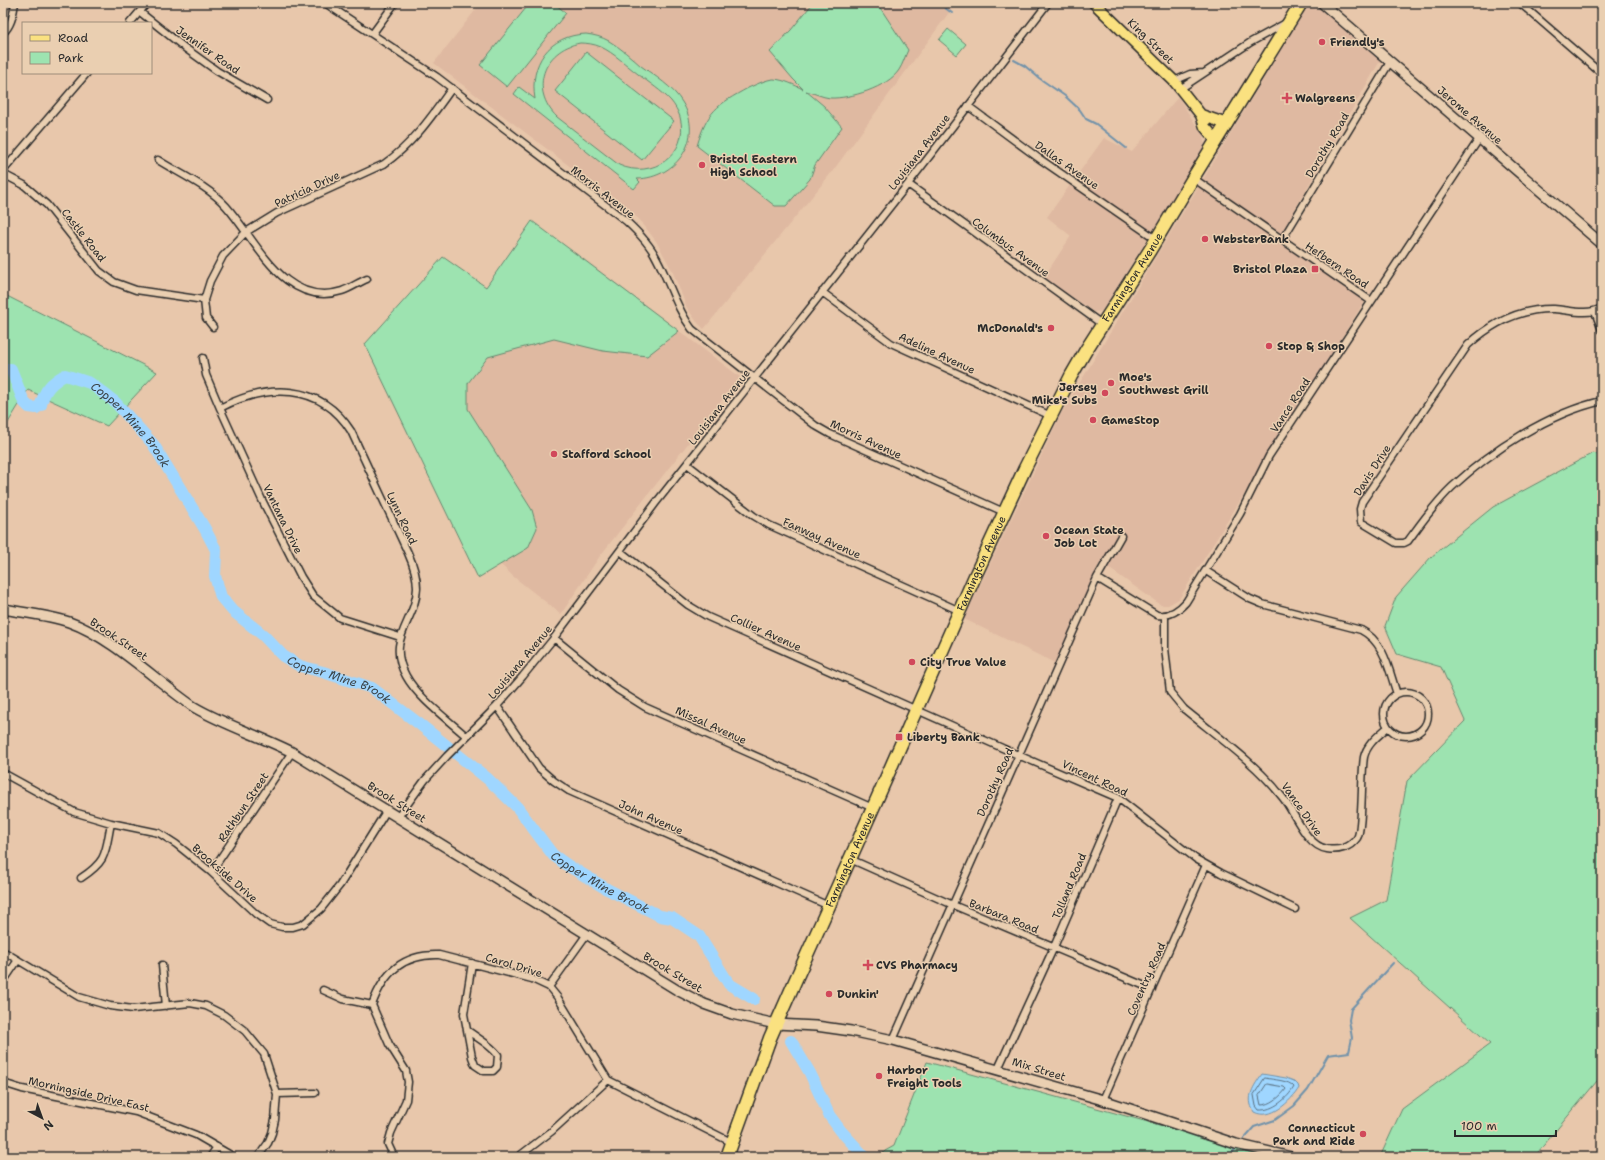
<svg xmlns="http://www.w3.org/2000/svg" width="1605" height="1160" font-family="'Shantell Sans',sans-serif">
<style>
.built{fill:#dfb9a1}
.green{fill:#9de3b0;stroke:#64876e;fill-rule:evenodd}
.water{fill:#9fd6ff;stroke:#7192aa}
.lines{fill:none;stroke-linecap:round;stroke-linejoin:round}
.shore{stroke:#596f80;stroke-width:1}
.stream{stroke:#7192aa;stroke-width:2}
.river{stroke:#9fd6ff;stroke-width:12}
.street-casing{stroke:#2b2b2b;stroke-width:9}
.secondary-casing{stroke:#2b2b2b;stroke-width:12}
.primary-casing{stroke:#2b2b2b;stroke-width:13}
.highway-casing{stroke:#2b2b2b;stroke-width:15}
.street{stroke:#eacfb1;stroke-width:6}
.secondary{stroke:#eacfb1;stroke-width:9}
.primary{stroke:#fae180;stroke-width:10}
.highway{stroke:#fae180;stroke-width:12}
.poi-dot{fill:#d1495b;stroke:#eacfb1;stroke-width:1.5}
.labels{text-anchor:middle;stroke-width:3;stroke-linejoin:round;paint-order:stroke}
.street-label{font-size:11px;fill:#2b2b2b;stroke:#eacfb1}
.poi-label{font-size:11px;font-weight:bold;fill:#2b2b2b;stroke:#eacfb1;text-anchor:start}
.water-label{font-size:12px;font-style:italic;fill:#3c454b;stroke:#eacfb1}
</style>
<rect width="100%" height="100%" fill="#e8c7ab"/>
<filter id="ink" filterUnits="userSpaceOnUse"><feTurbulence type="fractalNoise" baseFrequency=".025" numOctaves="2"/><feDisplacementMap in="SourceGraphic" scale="8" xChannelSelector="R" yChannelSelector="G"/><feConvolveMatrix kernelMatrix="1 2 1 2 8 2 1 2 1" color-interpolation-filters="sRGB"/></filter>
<g filter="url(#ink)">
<path class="built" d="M 481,3 L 956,3 L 832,172 L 704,329 L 697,322 L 687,308 L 672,270 L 656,241 L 639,219 L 434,63 Z
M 1308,8 L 1320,9 L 1380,61 L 1277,240 L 1365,300 L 1179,599 L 1168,605 L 1161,605 L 1100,562 L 1055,663 L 964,619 L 1061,414 L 1304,12 Z
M 1178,97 L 1203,136 L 1205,147 L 1102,311 L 1094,312 L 1044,277 L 1071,236 L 1047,217 L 1104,138 L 1132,152 Z
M 575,252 L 740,377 L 600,556 L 561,614 L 514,577 L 466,532 L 443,257 L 529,317 Z"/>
<path class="green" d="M 530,3 L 554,3 L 566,13 L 507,87 L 480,65 Z
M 813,3 L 877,3 L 908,50 C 905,56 903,64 899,70 C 888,87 850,99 830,98 C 822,97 814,93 806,91 L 824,106 L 842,127 L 815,165 L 810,179 L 786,206 L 775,206 L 697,146 C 707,111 717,105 748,88 C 755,85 767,79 774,79 C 785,80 794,85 803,89 L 793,79 L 770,52 L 791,30 Z
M 948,29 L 966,44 L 957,55 L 939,40 Z
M 586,34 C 594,35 602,37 609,41 C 621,48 631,57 641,66 C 655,76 673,87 682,102 C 705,138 677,178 637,179 L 640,182 L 634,189 L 514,94 L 519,87 L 535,99 C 529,64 549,35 586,34 ZM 580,43 C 587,43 594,44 601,47 C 614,53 626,65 638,74 C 649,83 662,91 671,101 C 675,106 678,111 680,117 C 690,154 652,180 619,165 L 557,117 C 529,90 543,50 580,43 Z
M 586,52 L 674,121 L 642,160 L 555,91 Z
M 532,221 L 679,331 L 647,356 L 603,351 L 554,339 L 488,357 L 468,383 L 468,409 L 532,510 L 537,528 L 528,548 L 478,578 L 365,344 L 443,257 L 486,287 Z
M 3,294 L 157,372 L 107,426 L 28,390 L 3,431 Z
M 1593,453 L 1597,454 L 1602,458 L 1602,1075 L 1534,1157 L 1380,1157 L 1402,1109 L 1490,1044 L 1350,918 L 1386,900 L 1407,781 L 1465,721 L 1441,667 L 1397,654 L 1385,626 L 1396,597 L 1431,557 L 1493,507 Z
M 927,1062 L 1277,1157 L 879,1157 L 885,1151 L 894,1146 Z"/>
<path class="water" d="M 1262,1074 L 1286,1078 L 1294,1081 L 1298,1085 L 1299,1088 C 1291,1101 1271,1121 1254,1112 C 1245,1097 1254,1086 1262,1074 Z"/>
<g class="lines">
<path class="shore" d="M 1265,1078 C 1274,1080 1289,1080 1294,1087 C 1288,1098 1273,1111 1259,1110 L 1256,1106 L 1254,1095 Z
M 1267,1084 L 1284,1087 L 1286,1089 C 1280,1097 1271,1105 1261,1105 L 1259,1096 Z"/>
<path class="stream" d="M 938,3 L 952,13
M 1014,60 L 1025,66 L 1039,78 L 1065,96 L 1080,110 L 1086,119 L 1096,124 L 1126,148
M 1241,1142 L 1254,1127 L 1275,1120 L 1294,1106 L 1308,1090 L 1328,1055 L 1349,1052 L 1352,1038 L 1349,1020 L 1351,1009 L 1393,963
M 1224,1157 L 1232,1153 L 1237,1147"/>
<g class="river">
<path id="s1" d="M 3,369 L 11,369 L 24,402 L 29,407 L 36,408 L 41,405 C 44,390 52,382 65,375 L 90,383 L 115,402 L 153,444 L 205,529 L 216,550 L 215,576 L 221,597 L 233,611 L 263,635 L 283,656 L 300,666 L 323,672 L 372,688 L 422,726 L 488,779 L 517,807 L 553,855 L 567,865 L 607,889 L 660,916 L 672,918 L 699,936 L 729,984 L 754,999"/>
<path d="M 791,1041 L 810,1073 L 829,1115 L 841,1131 L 865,1157"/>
</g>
<defs>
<path id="street" d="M 325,3 L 437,77 L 626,221 C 638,232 650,244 657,259 C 670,283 676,308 692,329 L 816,426 L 830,434 L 1004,512
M 1520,3 L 1602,74
M 140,12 L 185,48 L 217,71 L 267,100
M 130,23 L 147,3
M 3,33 C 12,25 13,14 15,3
M 373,33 L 395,3
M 1174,81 L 1190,74 L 1204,73
M 1180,89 L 1251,42 L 1286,23
M 968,106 L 1037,157 L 1156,239
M 158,160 C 180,174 208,186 226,206 C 257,241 285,309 342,291 C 351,288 359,282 367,279
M 3,171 L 87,73
M 3,174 L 24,185 L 47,205 L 99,271 L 114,282 L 136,290 L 204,300
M 1193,178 L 1371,301
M 908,184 L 1103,325
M 1282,240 L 1390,62
M 822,292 L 891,343 L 1051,416
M 1602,308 C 1586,316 1570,310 1554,309 C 1520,308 1492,323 1468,345 L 1362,502 L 1360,509 L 1361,522 L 1396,543 L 1404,543 L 1408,541 C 1422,522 1435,503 1452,487 C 1492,450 1549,413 1602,401
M 1595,312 L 1602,330
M 213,327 L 206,318 L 204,300 L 210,281 L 223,256 L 246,232 L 277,213 L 384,164 C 413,144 432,116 452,88
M 203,358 L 206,375 L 220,408 L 262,500 L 301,577 L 313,596 L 340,618 L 400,637
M 220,408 C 266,384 320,382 351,431 L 408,553 C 413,564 417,576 417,588 C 416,622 385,638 406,676 C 418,698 447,719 466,736
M 687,464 L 754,516 L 769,525 L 960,611
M 620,551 L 688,605 L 708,617 L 1018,755 L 1118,798 L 1196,859 L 1221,873 L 1295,909
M 1206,571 L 1250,599 L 1262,604 L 1361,630 C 1385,642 1389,671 1397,694
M 1097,578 L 1157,615 C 1169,617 1179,610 1186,602 L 1240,514 L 1269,456 L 1479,139
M 1165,616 L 1165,648 L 1170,692 L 1184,709 C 1218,737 1256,763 1283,798 C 1295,813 1306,846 1327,849 C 1338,851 1350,848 1357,838 C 1363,829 1361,774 1364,757 C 1367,744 1378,736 1388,727
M 554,638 L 618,690 L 645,707 L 873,808
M1384 714a22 22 0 1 1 44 0a22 22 0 1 1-44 0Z
M 497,706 L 539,768 L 554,781 L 569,791 L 829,906
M 3,773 L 74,812 L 111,823 L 159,833 L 176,844 L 211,872 L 256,914 L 270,924 L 282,927 L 293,927 L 303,924 L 321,909 L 340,885 L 387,810
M 398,817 L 425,780 L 447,756 L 497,706 L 523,676 L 554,638 L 655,504 L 908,184 L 1048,3
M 850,859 L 953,905 L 1152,989
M 211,872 L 292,752
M 81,878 C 108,860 105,853 111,823
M 3,951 L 79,997 L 110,1006 L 133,1009 L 190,1003 L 206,1006 L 224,1015 L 245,1031 L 264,1054 L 277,1094 L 275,1120 L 272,1133 L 268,1143 L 258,1157
M 162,965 L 166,1006
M 3,982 L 18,960
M 549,987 L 587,934
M 323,990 L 343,999 L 372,1005
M 372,1005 C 384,972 403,954 439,955 L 532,979 L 549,987 L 558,998 L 608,1080 L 733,1143
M 372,1005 L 389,1044 L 406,1071 L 408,1082 L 406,1100 L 391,1133 L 388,1144 L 394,1157
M 467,1030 C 477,1038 490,1044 498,1055 L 497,1067 L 493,1071 L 484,1071 L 475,1065 L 472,1057 L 464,1014 L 472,963
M 893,1040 L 1097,578 L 1121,536
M 998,1069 L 1054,947 L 1118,798
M 3,1083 L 22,1089 L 136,1112 L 196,1135 L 234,1157
M 277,1094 L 315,1093
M 1103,1100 L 1206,865
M 210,1157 L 217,1147
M 518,1157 L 552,1131 L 608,1080"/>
<path id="secondary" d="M 1322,3 L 1602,244
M 3,609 C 25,613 48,615 69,622 C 112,637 156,681 194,707 C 225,725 260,736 292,752 L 677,990 L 704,1004 L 732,1014 L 758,1020 L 776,1024 L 816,1026 L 851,1031 L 893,1040 L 1103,1100 L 1236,1144 L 1291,1157"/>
<path id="primary" d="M 1094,3 L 1174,81 L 1201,115 L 1205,127 L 1216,140
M 1201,115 L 1227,124"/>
<g id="highway">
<path id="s2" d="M 727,1157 L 770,1038 L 796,979 L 873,808 L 975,576 L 1025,468 L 1071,376 L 1086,350 L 1150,250 L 1193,178 L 1301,3"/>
</g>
</defs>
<use href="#street" class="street-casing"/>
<use href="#secondary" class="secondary-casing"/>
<use href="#primary" class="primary-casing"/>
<use href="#highway" class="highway-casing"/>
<use href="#street" class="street"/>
<use href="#secondary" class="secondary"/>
<use href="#primary" class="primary"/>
<use href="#highway" class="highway"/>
</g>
</g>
<g class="poi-dot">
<circle cx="1322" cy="42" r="4"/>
<path d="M1285 92h4v4h4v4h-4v4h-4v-4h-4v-4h4z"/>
<circle cx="702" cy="165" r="4"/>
<circle cx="1205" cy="239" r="4"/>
<rect x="1311" y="265" width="8" height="8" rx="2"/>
<circle cx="1051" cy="328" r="4"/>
<circle cx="1269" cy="346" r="4"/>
<circle cx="1111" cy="383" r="4"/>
<circle cx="1105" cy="393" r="4"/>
<circle cx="1093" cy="420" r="4"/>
<circle cx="554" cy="454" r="4"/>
<circle cx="1046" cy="536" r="4"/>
<circle cx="912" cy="662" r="4"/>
<rect x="895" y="733" width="8" height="8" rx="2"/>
<path d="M866 959h4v4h4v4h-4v4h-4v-4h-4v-4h4z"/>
<circle cx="829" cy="994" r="4"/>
<circle cx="879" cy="1076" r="4"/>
<circle cx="1363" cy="1134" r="4"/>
</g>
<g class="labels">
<g class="street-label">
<text transform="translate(1151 41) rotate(44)" y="4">King Street</text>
<text transform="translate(208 50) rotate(35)" y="4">Jennifer Road</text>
<text transform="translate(1470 115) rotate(41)" y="4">Jerome Avenue</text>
<text transform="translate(1327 145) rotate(-59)" y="4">Dorothy Road</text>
<text transform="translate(919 152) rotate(-52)" y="4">Louisiana Avenue</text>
<text transform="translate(1067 165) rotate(35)" y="4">Dallas Avenue</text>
<text transform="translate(307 189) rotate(-25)" y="4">Patricia Drive</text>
<text transform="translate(603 192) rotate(38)" y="4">Morris Avenue</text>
<text transform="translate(84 235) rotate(52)" y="4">Castle Road</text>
<text transform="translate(1011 247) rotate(36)" y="4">Columbus Avenue</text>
<text transform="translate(1337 265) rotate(34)" y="4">Hefbern Road</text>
<text dy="4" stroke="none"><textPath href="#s2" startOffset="970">Farmington Avenue</textPath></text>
<text transform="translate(937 353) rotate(25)" y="4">Adeline Avenue</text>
<text transform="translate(1290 405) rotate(-57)" y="4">Vance Road</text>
<text transform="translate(719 407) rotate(-52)" y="4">Louisiana Avenue</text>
<text transform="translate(866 439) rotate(25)" y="4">Morris Avenue</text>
<text transform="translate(1372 470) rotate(-57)" y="4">Davis Drive</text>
<text transform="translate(402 518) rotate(65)" y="4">Lynn Road</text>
<text transform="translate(283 519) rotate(64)" y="4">Vantana Drive</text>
<text transform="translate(822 538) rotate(24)" y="4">Fanway Avenue</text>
<text dy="4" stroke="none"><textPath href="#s2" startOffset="646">Farmington Avenue</textPath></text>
<text transform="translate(766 632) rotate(24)" y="4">Collier Avenue</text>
<text transform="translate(119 639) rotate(34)" y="4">Brook Street</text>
<text transform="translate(520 662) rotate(-50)" y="4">Louisiana Avenue</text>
<text transform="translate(711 725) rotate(24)" y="4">Missal Avenue</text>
<text transform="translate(1095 778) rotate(25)" y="4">Vincent Road</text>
<text transform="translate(995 782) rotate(-66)" y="4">Dorothy Road</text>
<text transform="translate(397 802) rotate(32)" y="4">Brook Street</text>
<text transform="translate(243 807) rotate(-56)" y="4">Rathbun Street</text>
<text transform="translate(1302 809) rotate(55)" y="4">Vance Drive</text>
<text transform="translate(651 817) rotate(24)" y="4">John Avenue</text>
<text dy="4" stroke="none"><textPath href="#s2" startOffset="322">Farmington Avenue</textPath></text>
<text transform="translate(225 873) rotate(41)" y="4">Brookside Drive</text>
<text transform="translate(1069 886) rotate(-67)" y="4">Tolland Road</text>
<text transform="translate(1004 916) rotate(22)" y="4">Barbara Road</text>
<text transform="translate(514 965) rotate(17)" y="4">Carol Drive</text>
<text transform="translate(673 972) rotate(31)" y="4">Brook Street</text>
<text transform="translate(1146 979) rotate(-66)" y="4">Coventry Road</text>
<text transform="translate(1039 1069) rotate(17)" y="4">Mix Street</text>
<text transform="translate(89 1094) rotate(13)" y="4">Morningside Drive East</text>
</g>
<g class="poi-label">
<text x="1330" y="46">Friendly's</text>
<text x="1295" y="102">Walgreens</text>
<text x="710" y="163">Bristol Eastern<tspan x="710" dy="13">High School</tspan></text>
<text x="1213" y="243">WebsterBank</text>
<text x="1307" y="273" text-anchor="end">Bristol Plaza</text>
<text x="1043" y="332" text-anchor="end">McDonald's</text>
<text x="1277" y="350">Stop &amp; Shop</text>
<text x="1119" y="381">Moe's<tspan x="1119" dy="13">Southwest Grill</tspan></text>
<text x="1097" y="391" text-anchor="end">Jersey<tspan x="1097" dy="13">Mike's Subs</tspan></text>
<text x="1101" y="424">GameStop</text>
<text x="562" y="458">Stafford School</text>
<text x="1054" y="534">Ocean State<tspan x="1054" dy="13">Job Lot</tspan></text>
<text x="920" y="666">City True Value</text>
<text x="907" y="741">Liberty Bank</text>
<text x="876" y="969">CVS Pharmacy</text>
<text x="837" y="998">Dunkin'</text>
<text x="887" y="1074">Harbor<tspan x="887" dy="13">Freight Tools</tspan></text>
<text x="1355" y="1132" text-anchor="end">Connecticut<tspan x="1355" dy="13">Park and Ride</tspan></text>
</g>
<g class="water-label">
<text dy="4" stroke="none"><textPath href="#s1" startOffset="188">Copper Mine Brook</textPath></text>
<text dy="4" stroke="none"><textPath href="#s1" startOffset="536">Copper Mine Brook</textPath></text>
<text dy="4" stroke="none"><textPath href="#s1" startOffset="872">Copper Mine Brook</textPath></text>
</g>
</g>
<rect width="1605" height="1160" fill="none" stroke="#eacfb1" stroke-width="16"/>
<rect x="8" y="8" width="1589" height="1144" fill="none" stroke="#2b2b2b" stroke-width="1.5" filter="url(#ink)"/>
<rect x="22" y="22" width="130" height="52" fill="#eacfb1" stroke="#9e8d7b"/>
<rect x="30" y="35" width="20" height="6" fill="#fae180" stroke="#9e8d7b"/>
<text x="58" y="42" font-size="12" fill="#2b2b2b">Road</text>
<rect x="30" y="52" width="20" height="12" fill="#9de3b0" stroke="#9e8d7b"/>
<text x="58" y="62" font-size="12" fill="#2b2b2b">Park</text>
<g transform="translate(42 1118) rotate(139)" stroke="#eacfb1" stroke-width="3" paint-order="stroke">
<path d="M0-3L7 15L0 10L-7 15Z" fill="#2b2b2b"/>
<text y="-6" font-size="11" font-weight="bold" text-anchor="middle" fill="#2b2b2b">N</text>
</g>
<path d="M1455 1130v6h101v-6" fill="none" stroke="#2b2b2b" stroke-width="2"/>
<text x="1461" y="1130" font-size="12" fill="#2b2b2b" stroke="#eacfb1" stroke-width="3" paint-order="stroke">100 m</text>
</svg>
